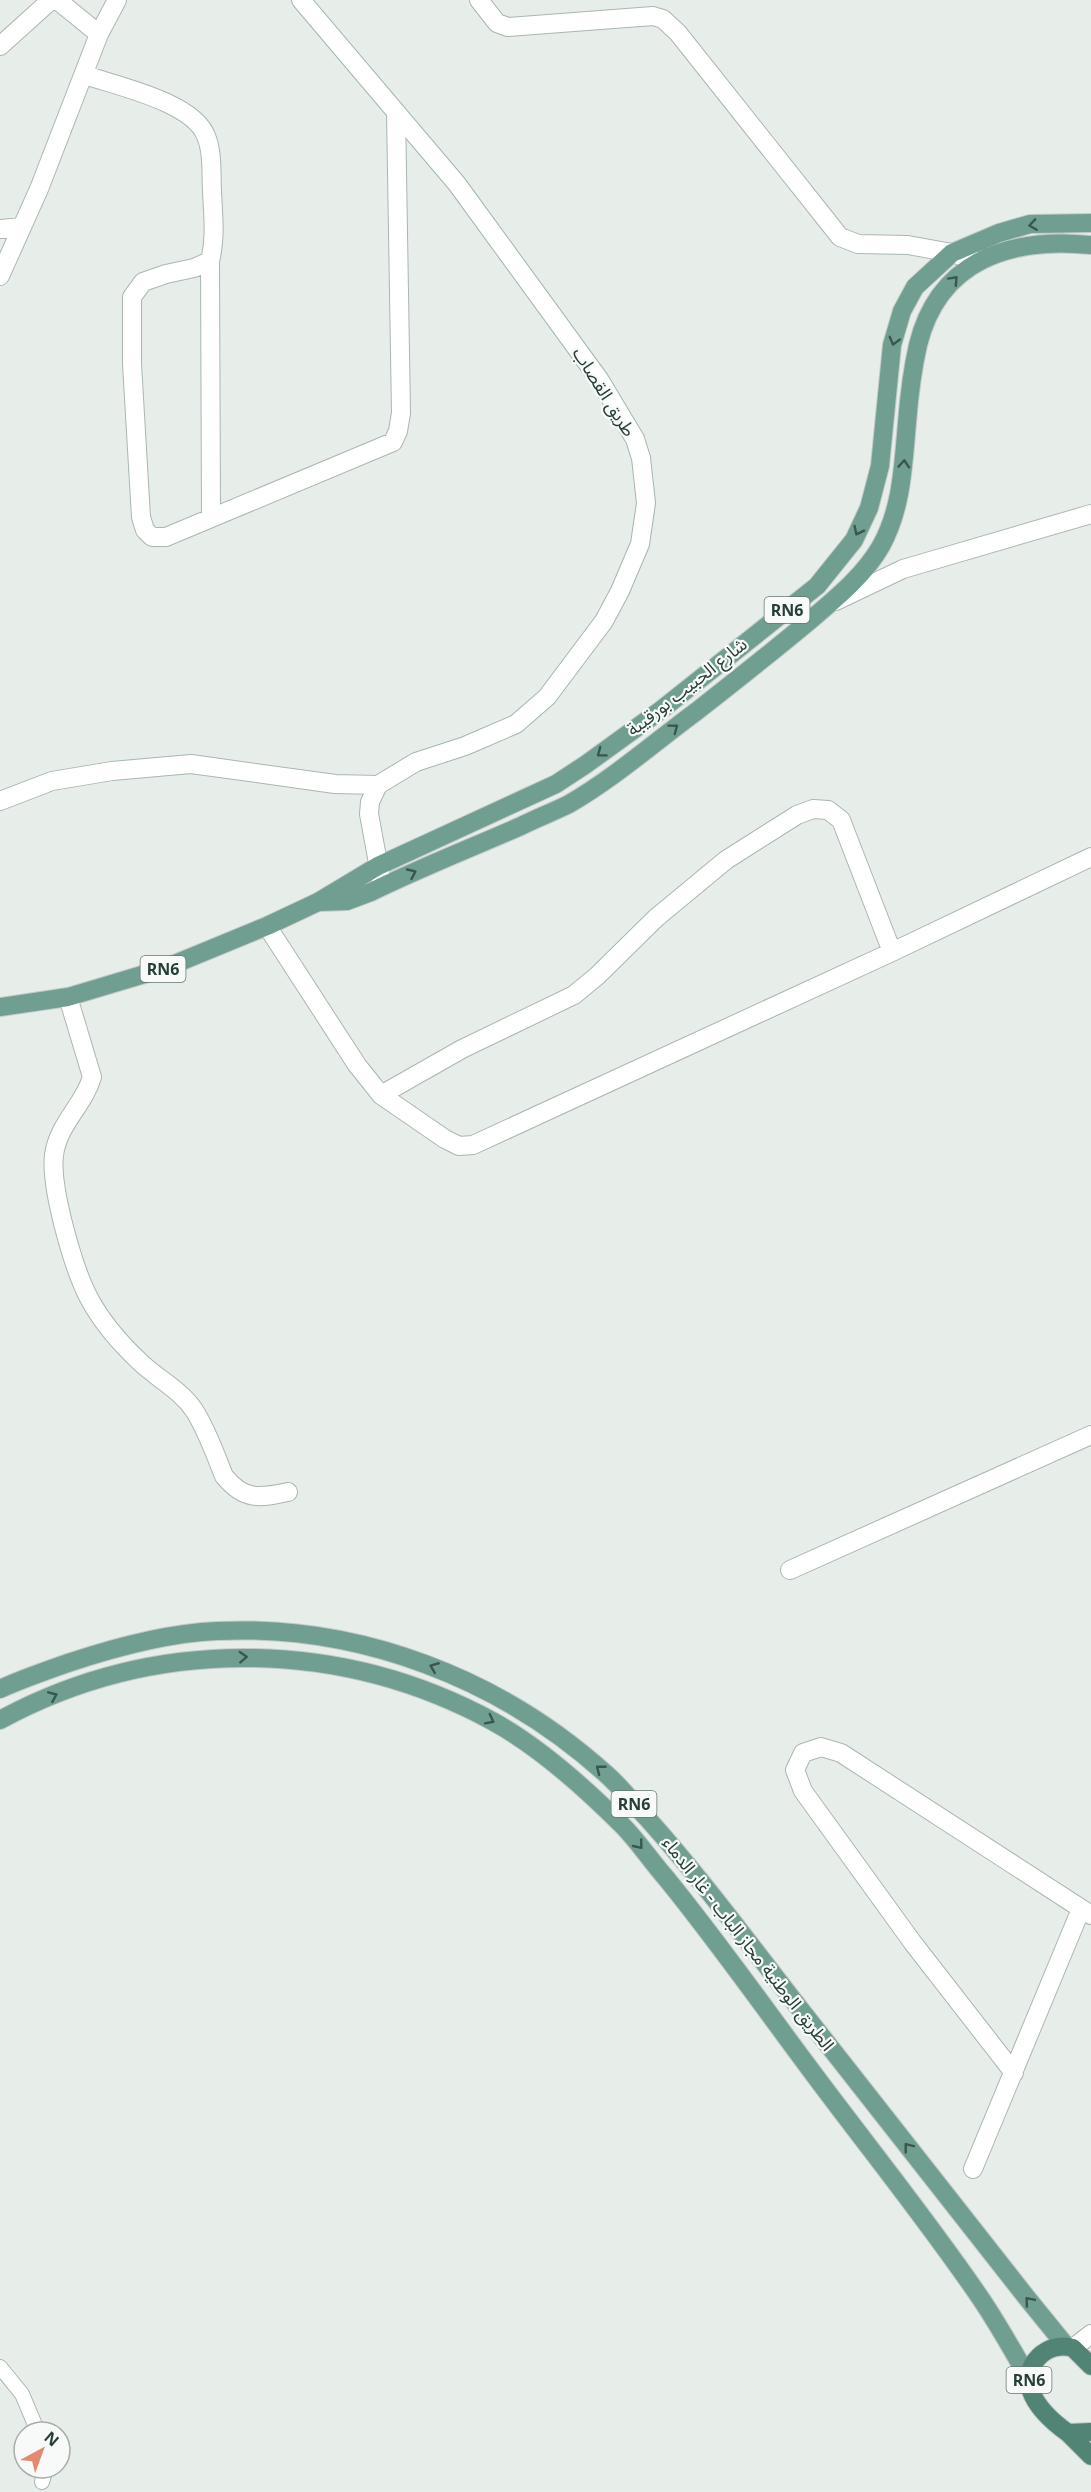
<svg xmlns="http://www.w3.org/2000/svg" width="1091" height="2492" font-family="'Noto Sans','Noto Sans Arabic',sans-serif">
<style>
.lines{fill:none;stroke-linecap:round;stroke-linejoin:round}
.service-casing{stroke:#aab6b1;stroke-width:16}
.minor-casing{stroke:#aab6b1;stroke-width:20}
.secondary-casing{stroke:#a3b6af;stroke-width:20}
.primary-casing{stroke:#c3c9c7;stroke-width:20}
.trunk-casing{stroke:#c3c9c7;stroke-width:20}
.service{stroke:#fff;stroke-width:14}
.minor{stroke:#fff;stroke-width:18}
.secondary{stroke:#fff;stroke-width:18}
.primary{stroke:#709f91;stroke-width:18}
.trunk{stroke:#528476;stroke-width:18}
.oneway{stroke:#39574e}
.labels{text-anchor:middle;stroke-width:4.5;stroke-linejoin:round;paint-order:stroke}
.shield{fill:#f7faf9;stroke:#657771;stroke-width:1.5}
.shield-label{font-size:16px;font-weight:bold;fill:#273f37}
.street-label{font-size:18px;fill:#273f37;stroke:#f7faf9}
</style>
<rect width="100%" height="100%" fill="#e7eeea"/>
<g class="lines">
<defs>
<path id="service" d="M 0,2367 L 22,2394 L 38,2432
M 42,2482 L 46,2468"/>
<path id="minor" d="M 57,0 L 99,34
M 479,0 L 497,23 L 508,27 L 653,16 L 663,19 L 678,33 L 840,237 L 858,244 L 908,245 L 952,253 L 976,261
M 0,46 L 51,0
M 85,75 C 117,86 193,102 206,136 C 213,153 211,174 212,191 C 213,215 216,238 210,261 L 194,268 L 166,274 L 143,282 L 132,297 L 132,364 L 141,517 L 145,530 L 152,537 L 166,537 L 393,442 L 398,431 L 401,413 L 396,112
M 0,229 L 22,227
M 210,261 L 211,517
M 0,276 L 39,189 L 99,34 L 117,0
M 836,601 L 903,569 L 1091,514
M 0,801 L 52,781 L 112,771 L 191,764 L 335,784 L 378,785
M 267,926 L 357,1065 L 381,1095 L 445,1139 L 459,1146 L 473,1145 L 892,952 L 1091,857
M 68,997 L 92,1077 C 84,1105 58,1124 54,1155 C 50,1188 74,1271 90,1300 C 102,1322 121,1344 139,1361 C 156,1378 180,1389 194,1410 C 207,1430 215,1454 224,1476 C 244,1501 260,1498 288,1492
M 381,1095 L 462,1049 L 574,995 L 597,976 L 656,918 L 726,860 L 797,815 L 813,809 L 828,810 L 841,820 L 892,952
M 790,1570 L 1091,1435
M 1014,2073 L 913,1943 L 803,1791 L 795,1770 L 803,1753 L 821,1747 L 841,1753 L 1091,1915
M 973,2169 L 1081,1909
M 1073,2348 L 1091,2334"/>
<path id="secondary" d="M 301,0 L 457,184 L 599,379 L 635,439 L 641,458 L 646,503 L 640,544 L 620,591 L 604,621 L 547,697 L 516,724 L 465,746 L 416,762 L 378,785 L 370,802 L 369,814 L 381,879"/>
<path id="primary" d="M 320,902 L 347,901 L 371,892 C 420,868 471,848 521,826 C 537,818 553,812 569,804 C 614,778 655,742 697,711 C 734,682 772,652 808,622 C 834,600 864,576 881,546 C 902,508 903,466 907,423 C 909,397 912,371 918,345 C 939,259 1012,237 1091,245
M 0,1007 L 68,997 L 165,968 L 267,926 L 318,902 L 378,866 L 556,784 L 585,765 L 661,710 L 817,586 L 854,540 L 869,508 L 880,466 L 892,345 L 902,311 L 915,287 L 952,253 L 999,233 L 1030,224 L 1091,223
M 0,1689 C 22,1679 45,1671 68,1663 C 116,1647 167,1633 217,1631 C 360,1624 501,1679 606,1774 C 621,1787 634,1804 647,1818 C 699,1876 745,1938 793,2000 C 871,2099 949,2199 1027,2298 L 1066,2346
M 0,1720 C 155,1636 340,1638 494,1722 C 541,1748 584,1787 622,1825 C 638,1841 651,1861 666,1878 C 715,1938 760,2002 807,2065 C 864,2142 925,2217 979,2296 C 997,2322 1013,2351 1029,2379"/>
<path id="trunk" d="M 1091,2366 L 1073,2348 C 1048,2340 1021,2365 1031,2391 C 1037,2408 1054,2423 1068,2433 L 1091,2432
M 1068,2433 L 1091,2456"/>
</defs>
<use href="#service" class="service-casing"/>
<use href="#minor" class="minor-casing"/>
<use href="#secondary" class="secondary-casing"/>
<use href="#primary" class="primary-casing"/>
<use href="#trunk" class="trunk-casing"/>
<use href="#service" class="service"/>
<use href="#minor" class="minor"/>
<use href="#secondary" class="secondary"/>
<use href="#primary" class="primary"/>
<use href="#trunk" class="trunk"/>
</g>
<defs><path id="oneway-chevron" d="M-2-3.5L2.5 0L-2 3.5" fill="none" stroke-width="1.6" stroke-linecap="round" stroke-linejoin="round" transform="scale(1.5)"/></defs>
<g class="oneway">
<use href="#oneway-chevron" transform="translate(1033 225) rotate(172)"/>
<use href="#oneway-chevron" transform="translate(954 280) rotate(-47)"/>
<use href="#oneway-chevron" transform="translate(894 341) rotate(105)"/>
<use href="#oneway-chevron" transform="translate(904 464) rotate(-86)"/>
<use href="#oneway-chevron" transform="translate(858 531) rotate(116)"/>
<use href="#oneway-chevron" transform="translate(674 728) rotate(-37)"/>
<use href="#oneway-chevron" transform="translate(601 753) rotate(143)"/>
<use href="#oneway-chevron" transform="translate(412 873) rotate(-25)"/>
<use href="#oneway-chevron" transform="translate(243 1657) rotate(-3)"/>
<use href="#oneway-chevron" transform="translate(434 1667) rotate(-158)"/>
<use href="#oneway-chevron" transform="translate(53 1696) rotate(-23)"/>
<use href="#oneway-chevron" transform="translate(490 1720) rotate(27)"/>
<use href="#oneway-chevron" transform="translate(600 1769) rotate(-142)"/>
<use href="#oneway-chevron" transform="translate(639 1845) rotate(51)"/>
<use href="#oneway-chevron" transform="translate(908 2147) rotate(-128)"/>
<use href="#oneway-chevron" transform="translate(1029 2301) rotate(-130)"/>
</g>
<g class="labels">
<g class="shield">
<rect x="764.5" y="597" width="45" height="26" rx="4.5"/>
<rect x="140.5" y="956" width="45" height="26" rx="4.5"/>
<rect x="611.5" y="1791" width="45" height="26" rx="4.5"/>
<rect x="1006.5" y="2367" width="45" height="26" rx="4.5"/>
</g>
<g class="shield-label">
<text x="787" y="616">RN6</text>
<text x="163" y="975">RN6</text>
<text x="634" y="1810">RN6</text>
<text x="1029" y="2386">RN6</text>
</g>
<g class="street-label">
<text transform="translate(604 392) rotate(58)" y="6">طريق القصاب</text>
<text transform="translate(687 687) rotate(-38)" y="6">شارع الحبيب بورقيبة</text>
<text transform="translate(748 1944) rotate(52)" y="6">الطريق الوطنية مجاز الباب - غار الدماء</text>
</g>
</g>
<g transform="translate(42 2450) rotate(41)"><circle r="28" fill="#f7faf9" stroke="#a4afab" stroke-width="1.5"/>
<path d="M0-4.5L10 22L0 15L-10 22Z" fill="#e4886e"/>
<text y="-9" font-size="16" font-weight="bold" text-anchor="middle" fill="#273f37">N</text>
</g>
</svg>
